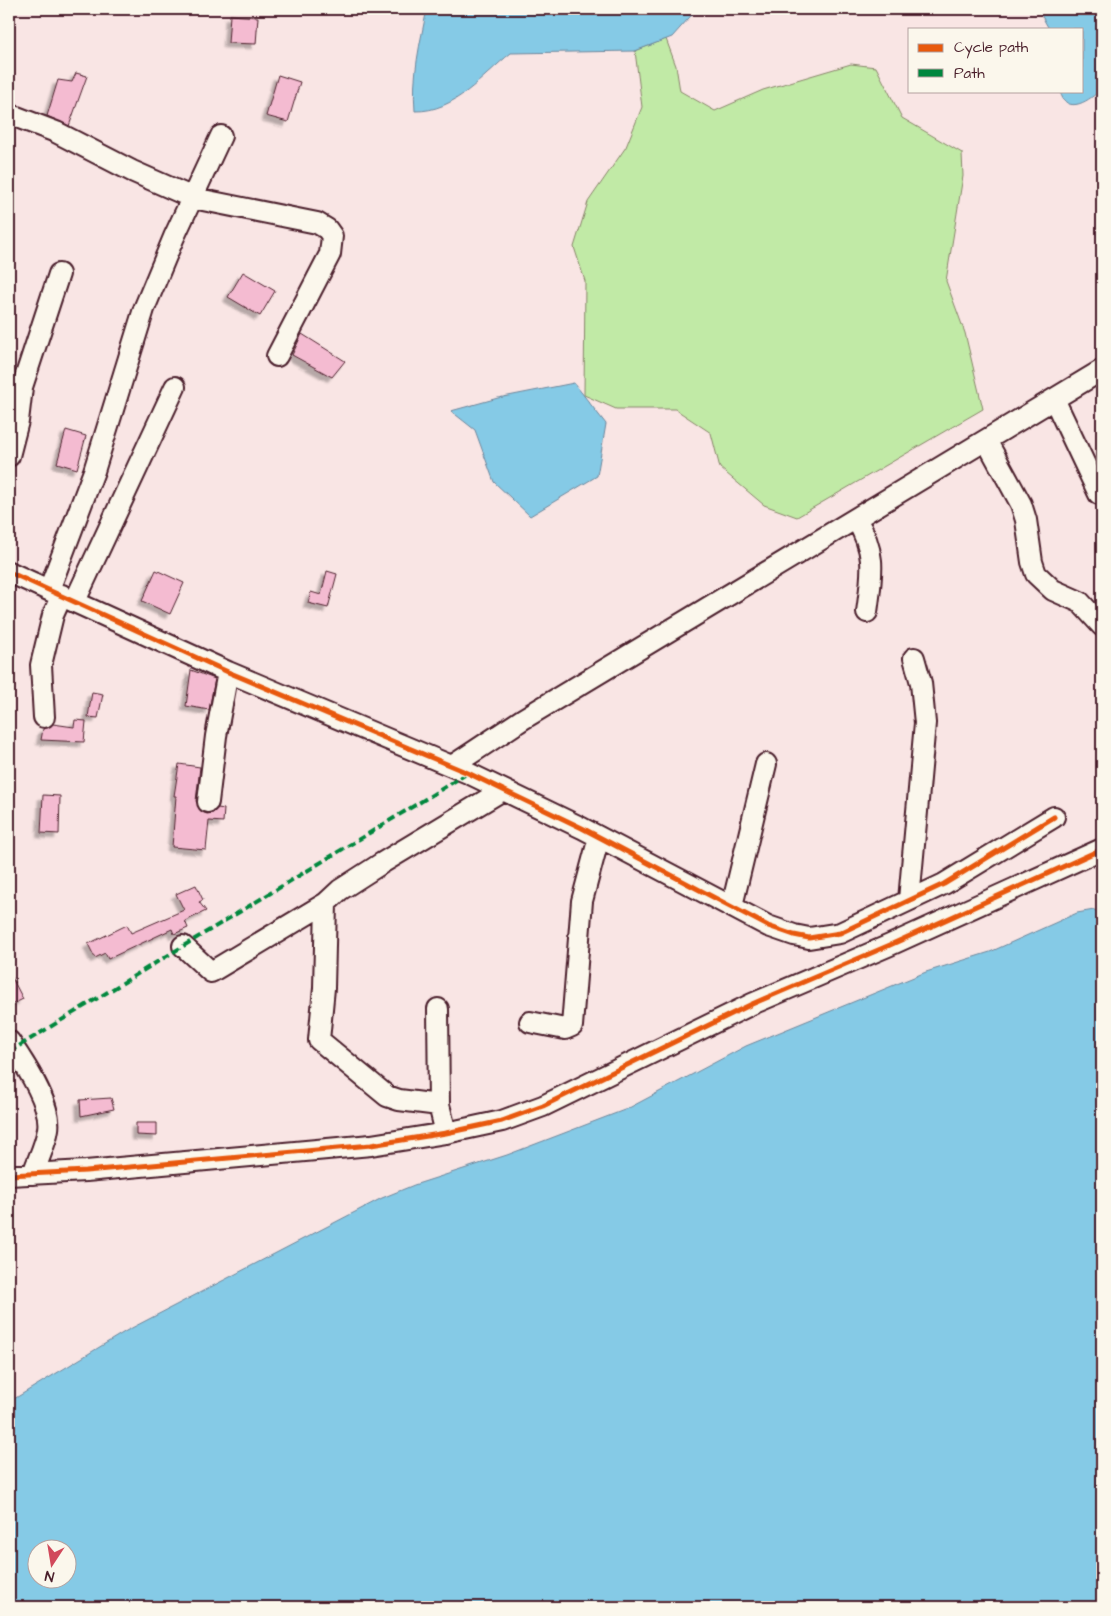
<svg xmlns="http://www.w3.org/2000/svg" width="1111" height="1616" font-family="'Architects Daughter',sans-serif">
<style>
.green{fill:#c1eaa6;stroke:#868468}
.water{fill:#85cae6;stroke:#6d869b;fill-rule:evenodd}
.building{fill:#f4bbd1;stroke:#4a1f2b;filter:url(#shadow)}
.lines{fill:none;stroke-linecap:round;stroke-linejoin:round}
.minor-casing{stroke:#4a1f2b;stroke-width:24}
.minor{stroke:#fbf7ec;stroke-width:20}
.quiet{stroke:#00873e;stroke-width:4;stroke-dasharray:8 4;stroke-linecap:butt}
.cycleway-casing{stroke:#fbf7ec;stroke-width:8}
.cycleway{stroke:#e8590c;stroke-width:5}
</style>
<defs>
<filter id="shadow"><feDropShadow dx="-4.5" dy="4.5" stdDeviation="1" flood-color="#0004"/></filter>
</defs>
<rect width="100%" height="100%" fill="#f9e5e4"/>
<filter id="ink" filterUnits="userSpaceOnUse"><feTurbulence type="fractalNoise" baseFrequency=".02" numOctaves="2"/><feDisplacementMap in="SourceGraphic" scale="10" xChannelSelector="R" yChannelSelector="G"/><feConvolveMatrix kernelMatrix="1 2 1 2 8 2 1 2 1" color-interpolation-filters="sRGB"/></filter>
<g filter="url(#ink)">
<path class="green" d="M 666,39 L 676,66 L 680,91 L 715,111 L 763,90 L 851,64 L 876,67 L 902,118 L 962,153 L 963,176 L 946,281 L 965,333 L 983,409 L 797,517 L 764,505 L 720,468 L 711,433 L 675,409 L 616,409 L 584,395 L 585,281 L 574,247 L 588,202 L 626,147 L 642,107 L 635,51 Z"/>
<path class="water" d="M 427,9 L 697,9 L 672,37 L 635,51 L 511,53 C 482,76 455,112 415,111 C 412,75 420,43 427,9 Z
M 1038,9 L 1102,9 L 1102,88 C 1091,100 1066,117 1060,91 L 1082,91 L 1082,29 L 1049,29 Z
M 574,383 L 606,424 L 597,476 L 530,516 L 494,482 L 475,430 L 451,411 L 498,398 Z
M 1094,910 L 1102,911 L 1102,1607 L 9,1607 L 9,1402 L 126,1331 L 382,1198 L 414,1185 L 507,1155 L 627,1109 L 746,1046 L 926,972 L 990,952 L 1077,913 ZM 38,1548 L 68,1548 L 68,1578 L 38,1578 Z"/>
<path class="building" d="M 230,15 L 258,17 L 256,44 L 228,43 Z
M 76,73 L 87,76 L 69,126 L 47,116 L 58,80 L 72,82 Z
M 278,75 L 300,82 L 288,122 L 266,116 Z
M 243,272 L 275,291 L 260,316 L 228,297 Z
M 302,334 L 345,361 L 332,377 L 292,355 Z
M 66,430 L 86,436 L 77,469 L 57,463 Z
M 156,570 L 184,583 L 170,614 L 142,601 Z
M 327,571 L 337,574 L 328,608 L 308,603 L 311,592 L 321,595 Z
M 191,670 L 215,679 L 209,710 L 186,706 Z
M 92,692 L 103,694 L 98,718 L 88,717 Z
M 75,720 L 86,721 L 84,742 L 41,740 L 43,729 L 53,724 L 74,727 Z
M 179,764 L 200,767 L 196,801 L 201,811 L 207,814 L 213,813 L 218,808 L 224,809 L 223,822 L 209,821 L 206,850 L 172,847 L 176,796 L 174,796 Z
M 43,795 L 60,796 L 59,834 L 41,833 Z
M 196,885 L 203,900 L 199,902 L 206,911 L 185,921 L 188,928 L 174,934 L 172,929 L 108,959 L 105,953 L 95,958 L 88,944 L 127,925 L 131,933 L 184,910 L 176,894 Z
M 9,972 L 23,999 L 9,1006 Z
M 111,1098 L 114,1109 L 81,1116 L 80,1100 Z
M 136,1123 L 157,1123 L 157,1136 L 136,1135 Z"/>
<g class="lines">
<defs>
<path id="minor" d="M 9,114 L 56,132 L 132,171 L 193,198 L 317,223 L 327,229 L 332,236 L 330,254 L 277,356
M 1054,399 L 1099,494
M 986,440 L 1021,504 L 1026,520 L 1032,562 L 1036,574 L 1053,590 L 1080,602 L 1102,626
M 9,456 L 18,421 L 22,387 L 59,274
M 856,519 C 877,553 872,574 867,612
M 9,572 L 228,672 L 468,773 L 582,828 L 768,926 L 794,935 L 809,938 L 840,933 L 944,884 L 1054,817
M 49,590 L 94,471 L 144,309 L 174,237 L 221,136
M 75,601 L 175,387
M 44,717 L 41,665 L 53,615 L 62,595
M 452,766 L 523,719 L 1102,370
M 208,802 L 216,736 L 228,672
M 909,900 L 925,723 L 921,683 L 914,658
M 732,906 L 766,764
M 183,946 L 211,972 L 326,903
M 438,1009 L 439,1105 L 446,1133
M 530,1022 L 565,1029 L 572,1026 L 582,901 L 599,837
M 9,1041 C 23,1061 52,1104 48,1129 C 46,1144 38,1159 33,1174
M 439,1105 L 399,1100 L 387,1096 L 319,1040 L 324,988 L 326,903 L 340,890 L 382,863 L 503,790
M 9,1175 L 86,1171 L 371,1145 L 446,1133 L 502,1121 L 543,1106 L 752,1004 L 890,945 L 1102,849"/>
</defs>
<use href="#minor" class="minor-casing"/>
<use href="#minor" class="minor"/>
<path class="quiet" d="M 9,1052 L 468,773"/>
<defs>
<path id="cycleway" d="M 9,572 L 228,672 L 468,773 L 582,828 L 768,926 L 794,935 L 809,938 L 840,933 L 944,884 L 1054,817
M 9,1175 L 86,1171 L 371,1145 L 446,1133 L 502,1121 L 543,1106 L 752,1004 L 890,945 L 1102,849"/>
</defs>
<use href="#cycleway" class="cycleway-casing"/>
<use href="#cycleway" class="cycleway"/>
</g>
</g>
<rect width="1111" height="1616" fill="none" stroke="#fbf7ec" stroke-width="30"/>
<rect x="15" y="15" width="1081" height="1586" fill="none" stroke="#4a1f2b" stroke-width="2" filter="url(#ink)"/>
<rect x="908" y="28" width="175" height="65" fill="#fbf7ec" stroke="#b4a19f"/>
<rect x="918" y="44" width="25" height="8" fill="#e8590c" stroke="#b4a19f"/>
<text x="954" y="52" font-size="15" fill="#4a1f2b">Cycle path</text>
<rect x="918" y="69" width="25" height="8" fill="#00873e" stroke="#b4a19f"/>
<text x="954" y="78" font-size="15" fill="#4a1f2b">Path</text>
<g transform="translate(52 1564) rotate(192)"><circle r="24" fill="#fbf7ec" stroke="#b4a19f"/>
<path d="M0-4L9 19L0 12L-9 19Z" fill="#d1495b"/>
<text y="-8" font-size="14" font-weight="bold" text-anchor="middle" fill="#4a1f2b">N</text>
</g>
</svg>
